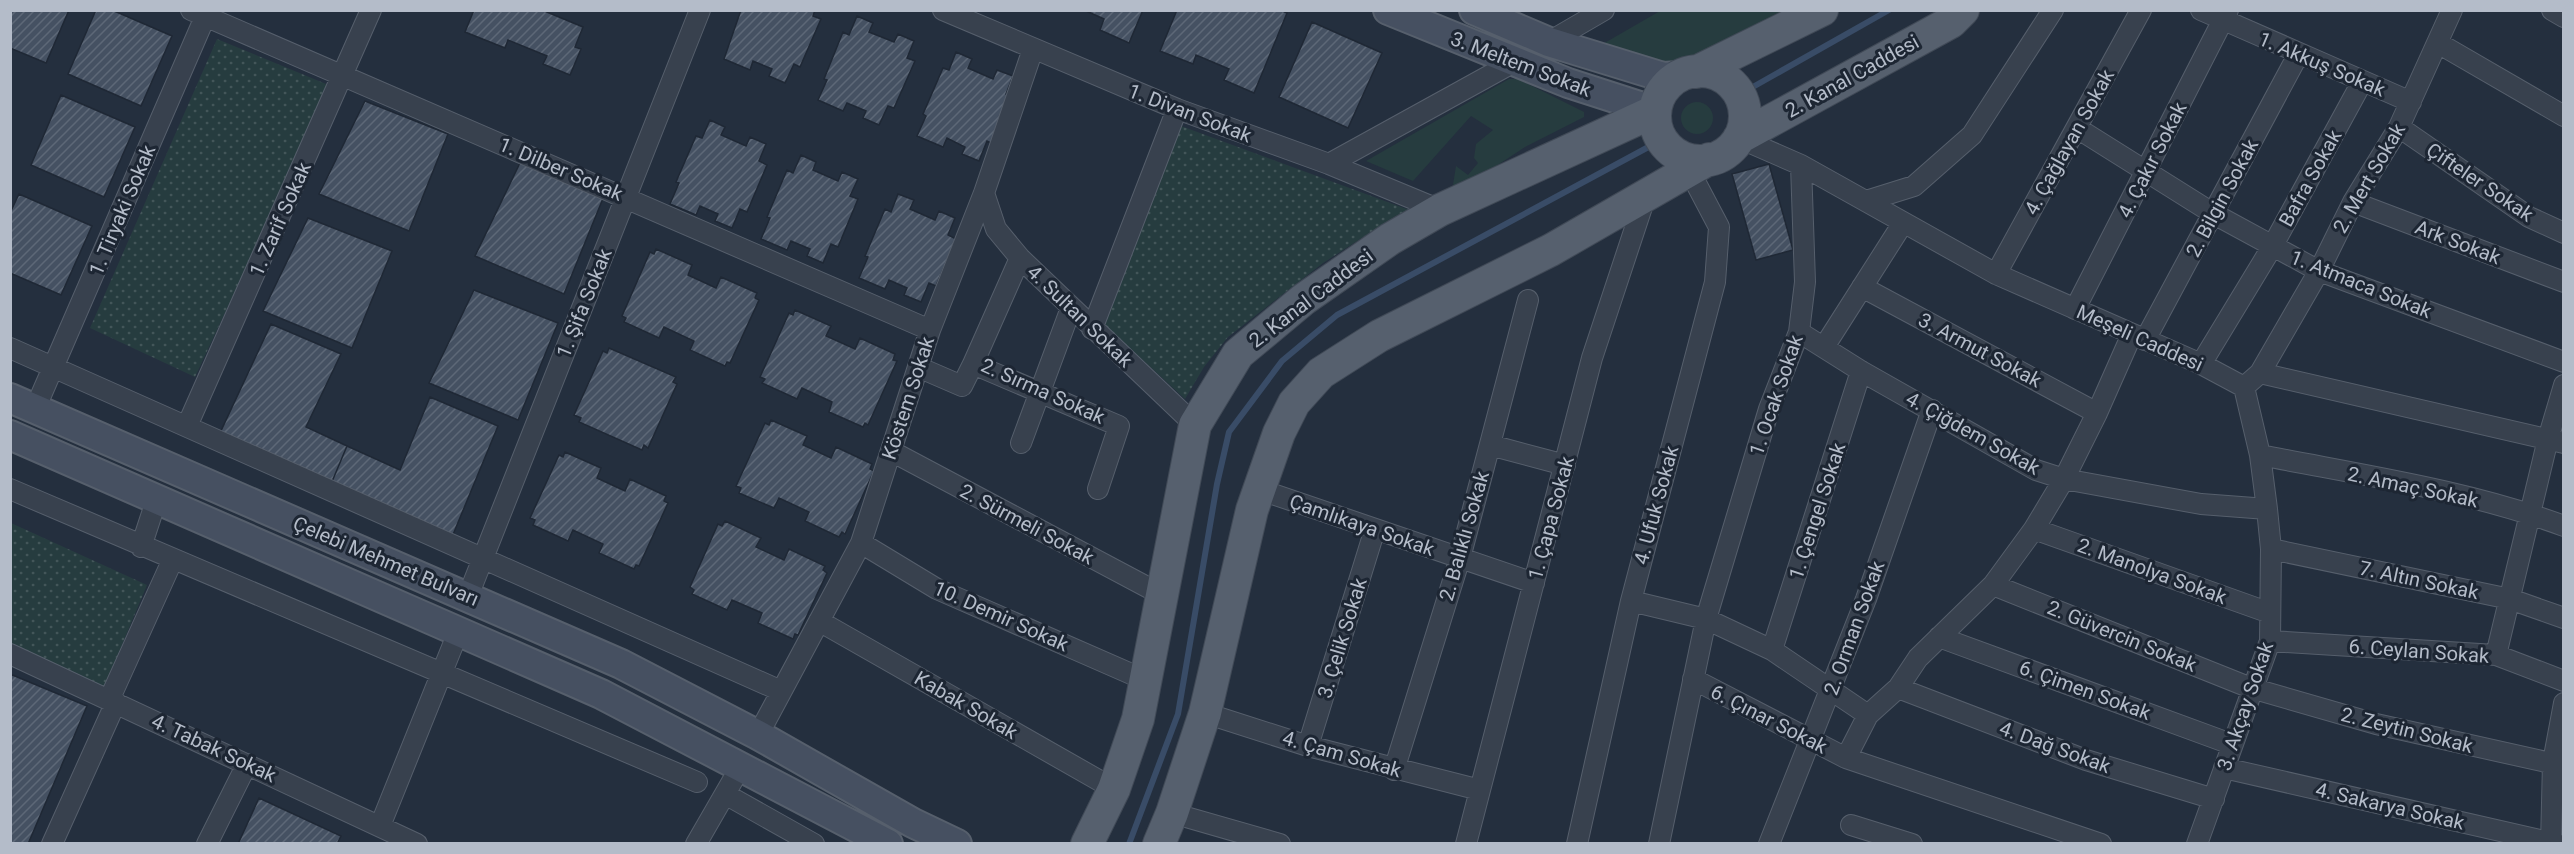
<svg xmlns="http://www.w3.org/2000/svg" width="2574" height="854" font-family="Roboto,sans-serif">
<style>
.green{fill:#263c3f}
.park{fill:url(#park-dots)}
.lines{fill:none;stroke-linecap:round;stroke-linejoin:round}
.stream{stroke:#394c67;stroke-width:6}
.building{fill:url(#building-hatch);stroke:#1f2835;stroke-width:1.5}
.street-casing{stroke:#565f6c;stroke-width:22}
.secondary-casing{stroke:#565f6c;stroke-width:32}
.primary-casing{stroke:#414a57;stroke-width:34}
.street{stroke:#38414e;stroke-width:20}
.secondary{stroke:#465061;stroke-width:28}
.primary{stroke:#56606e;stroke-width:32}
.labels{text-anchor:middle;stroke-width:6;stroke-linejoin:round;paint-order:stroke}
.street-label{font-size:20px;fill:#b4bcc9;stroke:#1d2633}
</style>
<defs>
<pattern id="park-dots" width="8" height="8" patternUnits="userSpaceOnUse" patternTransform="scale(1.5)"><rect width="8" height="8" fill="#263c3f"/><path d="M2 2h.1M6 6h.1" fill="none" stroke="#435659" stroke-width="1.8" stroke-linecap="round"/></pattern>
<pattern id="building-hatch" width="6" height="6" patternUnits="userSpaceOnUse" patternTransform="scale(1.5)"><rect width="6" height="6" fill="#455162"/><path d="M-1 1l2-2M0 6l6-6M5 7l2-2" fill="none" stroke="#5d6877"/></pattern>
</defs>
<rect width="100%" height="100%" fill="#242f3e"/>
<path class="green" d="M 1660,11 L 1782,11 L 1680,65 L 1612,51 L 1601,45 Z
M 1509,79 L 1518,79 L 1584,112 L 1584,117 L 1525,147 L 1455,193 L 1452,191 L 1456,166 L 1468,175 L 1478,163 L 1474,158 L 1476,144 L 1493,130 L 1471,116 L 1413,181 L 1366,161 Z
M1681 118a16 16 0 1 1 32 0a16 16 0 1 1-32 0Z"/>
<path class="park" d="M 217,39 L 331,86 L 195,377 L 90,328 Z
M 1181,126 L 1412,211 L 1379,227 L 1323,263 L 1228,337 L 1204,367 L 1185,399 L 1105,325 Z
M 11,523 L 147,585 L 104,688 L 11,645 Z"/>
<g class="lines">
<path class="stream" d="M 1751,88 L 1889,10
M 1129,844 L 1178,714 L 1217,484 L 1229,432 L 1282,361 L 1337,315 L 1654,144"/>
</g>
<path class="building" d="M 10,10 L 69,10 L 46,63 L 10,48 Z
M 96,10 L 112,10 L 172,36 L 141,106 L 68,74 Z
M 474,10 L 542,10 L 583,27 L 575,47 L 581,49 L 570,75 L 543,64 L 547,56 L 508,40 L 505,48 L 465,32 Z
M 741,10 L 815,10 L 813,16 L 821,19 L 800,67 L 794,64 L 785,83 L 769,76 L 772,69 L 753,61 L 750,70 L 724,59 Z
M 1084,10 L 1143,10 L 1129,43 L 1100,30 L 1104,19 Z
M 1177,10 L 1280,10 L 1287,13 L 1254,93 L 1224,80 L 1229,69 L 1196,55 L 1193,64 L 1160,51 Z
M 857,16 L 873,23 L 869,32 L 894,42 L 898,34 L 914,41 L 907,58 L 915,61 L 894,108 L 888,106 L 879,125 L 863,118 L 866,111 L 847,103 L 843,111 L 818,100 L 827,80 L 824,79 L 843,32 L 849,35 Z
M 1312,22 L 1382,53 L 1348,128 L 1279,97 Z
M 956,52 L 972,59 L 968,68 L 993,79 L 997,70 L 1013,76 L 1006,94 L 1014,97 L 993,144 L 987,141 L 979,161 L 962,154 L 965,147 L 947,138 L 943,147 L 917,136 L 926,116 L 923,114 L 943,68 L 949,70 Z
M 61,95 L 135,127 L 104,197 L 31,165 Z
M 365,101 L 448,134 L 409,231 L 319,194 Z
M 710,120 L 725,127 L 721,135 L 746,146 L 750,137 L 766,144 L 759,161 L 767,165 L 747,212 L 740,209 L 732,228 L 715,221 L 718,214 L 700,206 L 696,215 L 670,204 L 679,183 L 676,182 L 696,136 L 702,138 Z
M 801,155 L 816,162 L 813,170 L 838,181 L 842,172 L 858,179 L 850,196 L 858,199 L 838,247 L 831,244 L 823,263 L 807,256 L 810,249 L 791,241 L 787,250 L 761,239 L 770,218 L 767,217 L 787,170 L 793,173 Z
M 520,163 L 604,196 L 564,294 L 475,256 Z
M 1769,164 L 1793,250 L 1756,260 L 1732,174 Z
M 19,194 L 92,226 L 61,295 L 10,273 L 10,213 Z
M 898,194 L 914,200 L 910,209 L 935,220 L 939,211 L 955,218 L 948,235 L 956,239 L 936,286 L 929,283 L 921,302 L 904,295 L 907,288 L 889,280 L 885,289 L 859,278 L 868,257 L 865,256 L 885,209 L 891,212 Z
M 308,218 L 392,251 L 352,348 L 263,311 Z
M 656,249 L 692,265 L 688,275 L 716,288 L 721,277 L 757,293 L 755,298 L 759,300 L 730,363 L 727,362 L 725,366 L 690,350 L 694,341 L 664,327 L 659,338 L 624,322 L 626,318 L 622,316 L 650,252 L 654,254 Z
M 474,290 L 558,323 L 518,420 L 429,383 Z
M 795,310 L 831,326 L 826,336 L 855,349 L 860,338 L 895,354 L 893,360 L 897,361 L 868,425 L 865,423 L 863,427 L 829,412 L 832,402 L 802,388 L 797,399 L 762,383 L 765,379 L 760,377 L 789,313 L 793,315 Z
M 271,324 L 341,354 L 306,427 L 347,446 L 331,484 L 220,433 Z
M 609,348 L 676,377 L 673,382 L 677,384 L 648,448 L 644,445 L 642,450 L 579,422 L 581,418 L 574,415 L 603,351 L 607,353 Z
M 430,397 L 498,426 L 452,537 L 331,484 L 347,446 L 400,470 Z
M 771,420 L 807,436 L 803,445 L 831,458 L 836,447 L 872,464 L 870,469 L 874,471 L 845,534 L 842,532 L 839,537 L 805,521 L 809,512 L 779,498 L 774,508 L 739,493 L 741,488 L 736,486 L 765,423 L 769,425 Z
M 565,452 L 601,468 L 597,478 L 625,491 L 630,479 L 666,496 L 664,501 L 668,503 L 639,566 L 636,565 L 634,569 L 599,553 L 603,544 L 573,530 L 568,541 L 533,525 L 535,520 L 530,518 L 559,455 L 563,457 Z
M 725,521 L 761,538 L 756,547 L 784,560 L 789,549 L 825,566 L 823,570 L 827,573 L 798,635 L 795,634 L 793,639 L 758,623 L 762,613 L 732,600 L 727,610 L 692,594 L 694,590 L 690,587 L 718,524 L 722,526 Z
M 10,674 L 87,706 L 28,844 L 10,844 Z
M 259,798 L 341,836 L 337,844 L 238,844 Z"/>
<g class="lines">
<defs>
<path id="street" d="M 191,10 L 930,330
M 943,10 L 1177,109 L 1329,164 L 1440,210
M 2201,10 L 2411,102
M 2552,10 L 2564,17
M 1549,42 L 1604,10
M 2438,43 L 2564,116
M 2399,127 L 2529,217 L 2564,233
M 2077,128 L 2214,214 L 2319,271 L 2564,362
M 1739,138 L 1801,165 L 1996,274 L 2201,364 L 2244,387 L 2260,373 L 2564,443
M 1329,164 L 1514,62
M 984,193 L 996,229 L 1020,258 L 1195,425
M 1866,201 L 1914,186 L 1972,135 L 2053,10
M 2353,202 L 2564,282
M 1020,258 L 973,364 L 1119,426 L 1098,489
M 1996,274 L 2141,10
M 1862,287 L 2097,413
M 2075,309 L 2228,10
M 1092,329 L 1177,109
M 1799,332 L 1861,371 L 2036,470 L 2064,479 L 2201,504 L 2267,509
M 2145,340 L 2298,55
M 1824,347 L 1903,223
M 10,348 L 781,691
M 2201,364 L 2272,247 L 2362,82
M 918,367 L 962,386 L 973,364
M 2260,373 L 2319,271 L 2353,202 L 2399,127 L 2452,10
M 35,409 L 208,10
M 187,426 L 371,10
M 1021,443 L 1071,308
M 1490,445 L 1565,465
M 891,451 L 1164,596
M 2260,455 C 2361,475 2467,490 2564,526
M 10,489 L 697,782
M 1258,489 L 1534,583
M 2034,529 L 2270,613
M 861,543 L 937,589 L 1145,680
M 141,547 L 157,498
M 2271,549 L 2510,599 L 2564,618
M 1993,585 L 2251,688 L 2376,724 L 2564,766
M 468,596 L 700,10
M 1631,601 L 1706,619 L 1772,650 L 1868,715
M 819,621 L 1114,789
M 1939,637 L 2231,744
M 2270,641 L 2496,655 L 2564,681
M 1772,650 L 1861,371
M 10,654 L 417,844
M 2496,655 L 2548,439 L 2564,385
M 1693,679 L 1846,758 L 2101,844
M 1898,688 L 2086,760 L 2214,799
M 110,698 L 173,559
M 1205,713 L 1308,746 L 1480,790
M 758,735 L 861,543 L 930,330 L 984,193 L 1033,49
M 1308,746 L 1375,529
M 1846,758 L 1868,715 L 1898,688 L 1918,658 L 1993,585 L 2034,529 L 2064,479 L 2097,413 L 2132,334
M 2224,768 L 2557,844
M 1394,770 L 1460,558 L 1528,300
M 725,794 L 814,844
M 1172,813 L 1280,844
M 1851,825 L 1912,844
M 380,826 L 459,630
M 52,844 L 116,702
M 207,844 L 247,764
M 696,844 L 741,766
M 1466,844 L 1592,358 L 1646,195
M 1577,844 L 1631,601 L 1715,282 L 1719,227 L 1690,172
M 1659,844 L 1706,619 L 1769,409 L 1799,332 L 1805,282 L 1801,165
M 1769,844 L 1866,599 L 1932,410
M 2197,844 L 2270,641 L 2271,549 L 2267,509 L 2260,455 L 2244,387
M 2551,844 L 2553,762 L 2564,703"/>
<path id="secondary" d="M 1388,10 L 1568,83 L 1655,111
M 1474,10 L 1549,42 L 1663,77 L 1680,76
M 10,398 L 621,664 L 758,735 L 913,823 L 957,844
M 10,435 L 601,694 L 888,844"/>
<path id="primary" d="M1655 116a45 45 0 1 1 90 0a45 45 0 1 1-90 0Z
M 1696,72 L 1822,10
M 1739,138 L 1951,22 L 1963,10
M 1087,844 L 1114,789 L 1138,719 L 1195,425 L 1238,354 L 1304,299 L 1390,239 L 1440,210 L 1655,111
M 1159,844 L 1172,813 L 1205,713 L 1252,510 L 1279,433 L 1294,403 L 1321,373 L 1379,336 L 1551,250 L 1709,159"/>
</defs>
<use href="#street" class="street-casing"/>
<use href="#secondary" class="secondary-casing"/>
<use href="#primary" class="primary-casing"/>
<use href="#street" class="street"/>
<use href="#secondary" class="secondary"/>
<use href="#primary" class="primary"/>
</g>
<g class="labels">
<g class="street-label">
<text transform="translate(1521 64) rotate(21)" y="7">3. Meltem Sokak</text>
<text transform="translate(2322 64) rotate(23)" y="7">1. Akkuş Sokak</text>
<text transform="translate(1852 76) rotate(-29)" y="7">2. Kanal Caddesi</text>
<text transform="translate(1190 113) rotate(21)" y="7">1. Divan Sokak</text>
<text transform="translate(2069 142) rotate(-61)" y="7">4. Çağlayan Sokak</text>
<text transform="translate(2152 160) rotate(-63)" y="7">4. Çakır Sokak</text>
<text transform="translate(561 169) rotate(23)" y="7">1. Dilber Sokak</text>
<text transform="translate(2310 178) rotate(-61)" y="7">Bafra Sokak</text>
<text transform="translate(2369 178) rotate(-60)" y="7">2. Mert Sokak</text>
<text transform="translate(2480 182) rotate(34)" y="7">Çifteler Sokak</text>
<text transform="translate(2222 198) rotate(-62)" y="7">2. Bilgin Sokak</text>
<text transform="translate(122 210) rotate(-67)" y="7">1. Tiryaki Sokak</text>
<text transform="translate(280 219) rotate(-66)" y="7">1. Zarif Sokak</text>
<text transform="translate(2458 242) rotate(21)" y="7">Ark Sokak</text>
<text transform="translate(2361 284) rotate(22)" y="7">1. Atmaca Sokak</text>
<text transform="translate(1311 298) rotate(-37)" y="7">2. Kanal Caddesi</text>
<text transform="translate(584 303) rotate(-68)" y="7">1. Şifa Sokak</text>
<text transform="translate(1080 316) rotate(44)" y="7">4. Sultan Sokak</text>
<text transform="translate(2140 338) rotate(24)" y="7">Meşeli Caddesi</text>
<text transform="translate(1980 350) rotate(28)" y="7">3. Armut Sokak</text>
<text transform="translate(1043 391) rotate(24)" y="7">2. Sırma Sokak</text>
<text transform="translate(1776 395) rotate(-71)" y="7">1. Ocak Sokak</text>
<text transform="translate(908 398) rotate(-72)" y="7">Köstem Sokak</text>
<text transform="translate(1973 433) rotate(29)" y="7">4. Çiğdem Sokak</text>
<text transform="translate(2413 487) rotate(12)" y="7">2. Amaç Sokak</text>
<text transform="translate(1656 505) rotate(-75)" y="7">4. Ufuk Sokak</text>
<text transform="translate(1817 511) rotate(-72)" y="7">1. Çengel Sokak</text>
<text transform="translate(1551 518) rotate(-75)" y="7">1. Çapa Sokak</text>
<text transform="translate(1027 524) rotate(28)" y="7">2. Sürmeli Sokak</text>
<text transform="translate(1362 525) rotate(19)" y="7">Çamlıkaya Sokak</text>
<text transform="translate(1464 536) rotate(-74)" y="7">2. Balıklı Sokak</text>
<text transform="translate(386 561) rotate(23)" y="7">Çelebi Mehmet Bulvarı</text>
<text transform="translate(2152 571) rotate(20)" y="7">2. Manolya Sokak</text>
<text transform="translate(2419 580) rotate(12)" y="7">7. Altın Sokak</text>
<text transform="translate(1001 616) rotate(24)" y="7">10. Demir Sokak</text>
<text transform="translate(1854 628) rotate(-70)" y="7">2. Orman Sokak</text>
<text transform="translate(2122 636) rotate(22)" y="7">2. Güvercin Sokak</text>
<text transform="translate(1342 638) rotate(-73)" y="7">3. Çelik Sokak</text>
<text transform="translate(2419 651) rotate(4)" y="7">6. Ceylan Sokak</text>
<text transform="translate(2085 690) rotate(20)" y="7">6. Çimen Sokak</text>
<text transform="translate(966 705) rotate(30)" y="7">Kabak Sokak</text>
<text transform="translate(2245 706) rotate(-71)" y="7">3. Akçay Sokak</text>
<text transform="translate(1769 719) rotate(27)" y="7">6. Çınar Sokak</text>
<text transform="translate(2407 730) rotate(14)" y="7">2. Zeytin Sokak</text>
<text transform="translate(2055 747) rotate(20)" y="7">4. Dağ Sokak</text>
<text transform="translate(214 748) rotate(25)" y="7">4. Tabak Sokak</text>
<text transform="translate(1342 754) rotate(16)" y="7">4. Çam Sokak</text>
<text transform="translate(2390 806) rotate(13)" y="7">4. Sakarya Sokak</text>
</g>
</g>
<rect width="2574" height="854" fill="none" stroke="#b4bcc9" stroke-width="24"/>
</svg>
